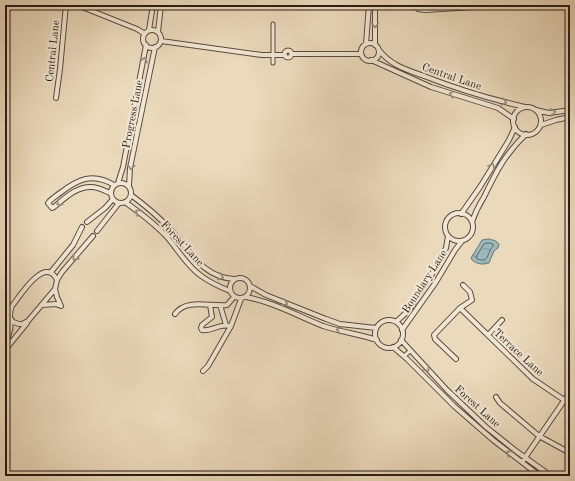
<svg xmlns="http://www.w3.org/2000/svg" width="575" height="481" font-family="'Old Standard TT',serif">
<style>
.water{fill:url(#water-ripples);stroke:#6d7978}
.lines{fill:none;stroke-linecap:round;stroke-linejoin:round}
.shore{stroke:#626a68;stroke-width:1}
.pedestrian-casing{stroke:#594a3f;stroke-width:5}
.minor-casing{stroke:#594a3f;stroke-width:6}
.pedestrian{stroke:#f1e6d3;stroke-width:3}
.minor{stroke:#f1e6d3;stroke-width:4}
.oneway{stroke:#978b7e}
.labels{text-anchor:middle;stroke-width:4;stroke-linejoin:round;paint-order:stroke}
.street-label{font-size:11px;fill:#291b16;stroke:#f1e6d3}
</style>
<defs>
<pattern id="water-ripples" width="26" height="14" patternUnits="userSpaceOnUse"><rect width="26" height="14" fill="#9bb8ba"/><path d="M2 4q2-2 4 0t4 0M15 11q2-2 4 0t4 0" fill="none" stroke="#7e9596"/></pattern>
</defs>
<rect width="100%" height="100%" fill="#ead9bb"/>
<filter id="stains"><feTurbulence type="fractalNoise" baseFrequency=".005" numOctaves="4"/><feColorMatrix values="0 0 0 0 .2 0 0 0 0 .09 0 0 0 0 .02 0 0 0 .5 -.17"/></filter>
<radialGradient id="worn" r=".72"><stop offset=".6" stop-color="#630" stop-opacity="0"/><stop offset="1" stop-color="#630" stop-opacity=".3"/></radialGradient>
<path class="water" d="M 489,239 L 496,241 L 499,244 L 498,248 L 494,251 L 489,263 C 482,265 477,264 472,260 L 471,258 L 482,240 Z"/>
<g class="lines">
<path class="shore" d="M 489,243 L 493,244 L 493,246 C 486,254 490,263 477,259 L 476,257 L 484,244 Z"/>
<defs>
<path id="pedestrian" d="M 273,24 L 273,63
M 404,356 L 410,351"/>
<path id="minor" d="M 77,5 L 137,29 L 145,34
M 415,5 L 418,9 L 425,10 L 507,5
M 149,30 L 153,5
M143 39a9 9 0 1 1 18 0a9 9 0 1 1-18 0Z
M 158,32 L 161,5
M 161,41 L 262,55 L 285,55
M361 52a9 9 0 1 1 18 0a9 9 0 1 1-18 0Z
M 366,44 L 369,5
M 375,45 L 375,5
M 379,50 C 390,65 407,70 424,76 C 457,89 490,99 525,107
M284.5 54a3.5 3.5 0 1 1 7 0a3.5 3.5 0 1 1-7 0Z
M 292,54 L 361,54
M 371,60 L 431,87 L 498,108 L 514,119
M 56,98 L 60,69 L 66,5
M513 121a14 14 0 1 1 28 0a14 14 0 1 1-28 0Z
M 536,110 L 549,113 L 570,110
M 541,125 L 556,120 L 570,117
M111 193a10 10 0 1 1 20 0a10 10 0 1 1-20 0Z
M 118,183 L 123,167 L 146,45
M 129,186 L 130,168 L 155,47
M 110,193 C 105,191 98,187 92,187 C 77,186 65,198 54,207 L 52,208 L 48,203 C 51,199 56,196 60,193 C 78,179 93,172 114,185
M 131,195 C 146,206 160,218 173,232 C 192,253 203,277 234,279
M 125,202 C 139,212 154,223 166,236 C 177,248 186,265 200,275 C 209,282 220,287 230,291
M445 227a14 14 0 1 1 28 0a14 14 0 1 1-28 0Z
M 461,214 L 480,187 L 509,140 L 515,127
M 87,222 L 105,208 L 113,199
M 472,222 C 475,213 479,205 484,197 C 496,172 505,154 526,134
M 97,231 L 119,203
M 51,272 L 73,245 L 82,227
M230 288a10 10 0 1 1 20 0a10 10 0 1 1-20 0Z
M 57,280 L 62,272 L 93,236
M 250,286 L 266,295 L 326,319 L 340,324 L 376,328
M 55,289 L 57,297 L 61,306
M 246,297 C 273,302 298,316 323,326 C 341,332 359,334 377,340
M 42,305 L 56,304 L 61,306
M 210,305 L 212,317 L 202,325 L 201,328 L 202,330 C 212,332 218,323 231,326
M 220,305 L 226,325
M 460,308 L 533,379 L 570,404
M 175,314 C 186,298 210,307 227,305 L 234,297
M375 334a14 14 0 1 1 28 0a14 14 0 1 1-28 0Z
M 396,322 L 409,310 L 432,274 L 446,248 L 448,236
M 402,330 L 436,282 L 455,250 L 462,241
M 488,335 L 502,320
M 401,340 L 447,390 L 486,427 L 516,451 L 551,476
M 5,341 C 16,326 6,318 12,306 C 20,296 45,255 57,280 L 55,289 L 28,321 L 22,324 L 19,324 L 13,322 L 11,319
M 393,347 L 407,359 L 454,406 L 493,440 L 540,476
M 5,350 L 27,323
M 456,359 L 435,339 L 434,335 L 460,308 L 472,300 L 470,292 L 463,285
M 203,371 L 208,366 L 231,326 L 241,299
M 496,397 L 500,403 L 539,436 L 570,453
M 522,462 L 570,392"/>
</defs>
<use href="#pedestrian" class="pedestrian-casing"/>
<use href="#minor" class="minor-casing"/>
<use href="#pedestrian" class="pedestrian"/>
<use href="#minor" class="minor"/>
</g>
<defs><path id="oneway-chevron" d="M-2-3.5L2.5 0L-2 3.5" fill="none" stroke-width="1.6" stroke-linecap="round" stroke-linejoin="round"/></defs>
<g class="oneway">
<use href="#oneway-chevron" transform="translate(375 25) rotate(91)"/>
<use href="#oneway-chevron" transform="translate(144 60) rotate(-80)"/>
<use href="#oneway-chevron" transform="translate(452 94) rotate(-162)"/>
<use href="#oneway-chevron" transform="translate(504 102) rotate(14)"/>
<use href="#oneway-chevron" transform="translate(553 112) rotate(-6)"/>
<use href="#oneway-chevron" transform="translate(492 166) rotate(-61)"/>
<use href="#oneway-chevron" transform="translate(131 167) rotate(99)"/>
<use href="#oneway-chevron" transform="translate(59 203) rotate(141)"/>
<use href="#oneway-chevron" transform="translate(138 212) rotate(-142)"/>
<use href="#oneway-chevron" transform="translate(75 258) rotate(131)"/>
<use href="#oneway-chevron" transform="translate(221 277) rotate(20)"/>
<use href="#oneway-chevron" transform="translate(285 303) rotate(22)"/>
<use href="#oneway-chevron" transform="translate(339 330) rotate(-167)"/>
<use href="#oneway-chevron" transform="translate(427 369) rotate(46)"/>
<use href="#oneway-chevron" transform="translate(509 453) rotate(-143)"/>
</g>
<g class="labels">
<g class="street-label">
<text transform="translate(52 51) rotate(-84)" y="4">Central Lane</text>
<text transform="translate(452 76) rotate(19)" y="4">Central Lane</text>
<text transform="translate(132 114) rotate(-79)" y="4">Progress Lane</text>
<text transform="translate(183 243) rotate(47)" y="4">Forest Lane</text>
<text transform="translate(424 281) rotate(-57)" y="4">Boundary Lane</text>
<text transform="translate(519 352) rotate(43)" y="4">Terrace Lane</text>
<text transform="translate(478 406) rotate(42)" y="4">Forest Lane</text>
</g>
</g>
<rect width="575" height="481" fill="none" stroke="#ead9bb" stroke-width="20"/>
<rect x="6" y="6" width="563" height="469" fill="none" stroke="#291b16" stroke-width="2"/>
<rect x="10" y="10" width="555" height="461" fill="none" stroke="#291b16"/>
<rect width="100%" height="100%" filter="url(#stains)"/>
<rect width="100%" height="100%" fill="url(#worn)"/>
</svg>
